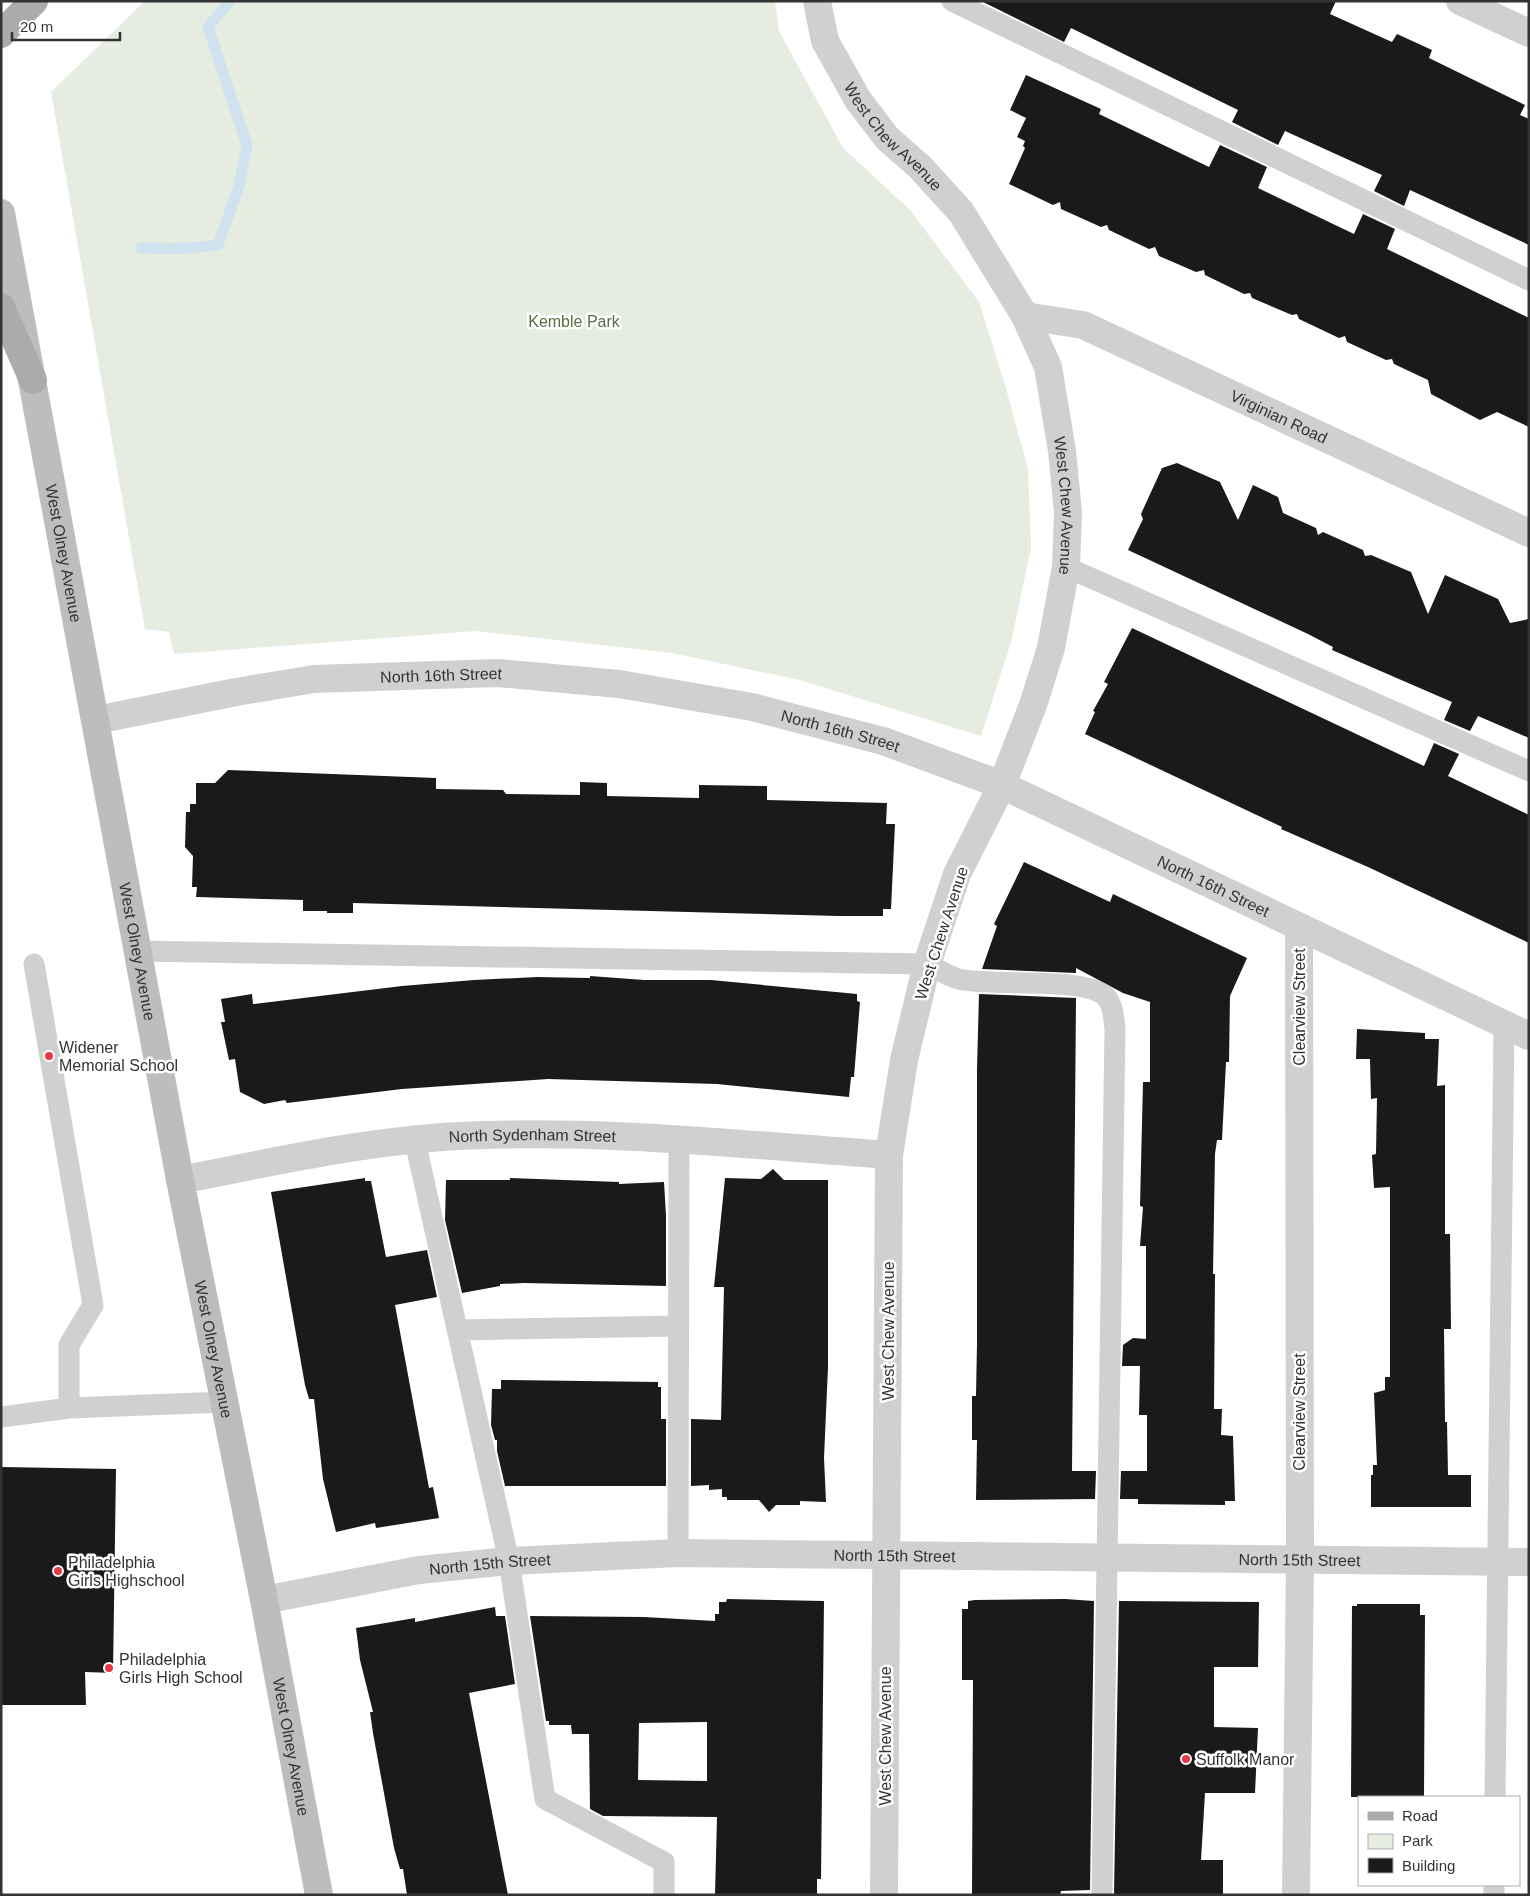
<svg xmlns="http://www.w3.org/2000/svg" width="1530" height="1896" font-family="Helvetica,sans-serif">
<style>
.green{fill:#e6ecdf}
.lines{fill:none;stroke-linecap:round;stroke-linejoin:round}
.stream{stroke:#cfe2ee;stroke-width:11}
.building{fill:#1a1a1a;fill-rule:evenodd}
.lane{stroke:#d0d0d0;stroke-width:21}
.street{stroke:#d0d0d0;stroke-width:28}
.secondary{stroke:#bdbdbd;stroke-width:28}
.primary{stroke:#ababab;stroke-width:28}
.poi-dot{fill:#e63946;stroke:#fff;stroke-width:2}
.labels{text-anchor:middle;stroke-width:5;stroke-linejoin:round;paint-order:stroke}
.street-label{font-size:16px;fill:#333;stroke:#fff}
.park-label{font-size:16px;fill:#56703f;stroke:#fff}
.poi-label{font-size:16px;fill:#333;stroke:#fff;text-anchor:start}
</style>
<rect width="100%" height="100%" fill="#fff"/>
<path class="green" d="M 145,1 L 775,1 L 779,31 L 843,148 L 910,210 L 979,302 L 1005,385 L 1028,469 L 1031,548 L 1011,642 L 981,736 L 800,680 L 672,653 L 476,631 L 174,654 L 169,632 L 145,629 L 51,92 Z"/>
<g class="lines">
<path class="stream" d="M 141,248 L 178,249 L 218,245 L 239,186 L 247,145 L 208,27 L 230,1"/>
</g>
<path class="building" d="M 981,1 L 1336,1 L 1330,14 L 1392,42 L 1397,34 L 1432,50 L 1429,58 L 1525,105 L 1520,115 L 1529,119 L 1529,245 L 1410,190 L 1404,206 L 1374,191 L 1382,175 L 1285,131 L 1278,145 L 1232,122 L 1238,110 L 1140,62 L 1071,28 L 1064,42 Z
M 1026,75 L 1101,109 L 1099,114 L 1209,167 L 1220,145 L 1267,167 L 1258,188 L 1354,234 L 1363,214 L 1395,229 L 1387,249 L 1529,318 L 1529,427 L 1497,412 L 1480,420 L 1431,394 L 1428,380 L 1394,364 L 1392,359 L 1386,360 L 1347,342 L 1345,336 L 1339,338 L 1299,319 L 1297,314 L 1292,315 L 1252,298 L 1250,293 L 1244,294 L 1205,275 L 1204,270 L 1196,272 L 1159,256 L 1155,247 L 1149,249 L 1109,230 L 1107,225 L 1101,227 L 1061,209 L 1060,202 L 1053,205 L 1009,184 L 1025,148 L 1023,146 L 1025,141 L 1017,137 L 1026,118 L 1010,110 Z
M 1177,463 L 1220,482 L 1238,520 L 1253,485 L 1278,497 L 1283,513 L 1316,528 L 1318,535 L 1323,532 L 1363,550 L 1365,556 L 1371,555 L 1411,572 L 1428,614 L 1445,575 L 1498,599 L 1510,623 L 1529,619 L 1529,738 L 1478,716 L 1470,731 L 1444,720 L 1452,702 L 1332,650 L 1333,647 L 1308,634 L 1128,550 L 1143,519 L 1141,514 L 1162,468 Z
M 1132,628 L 1424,766 L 1434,743 L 1459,754 L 1448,776 L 1529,815 L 1529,943 L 1368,867 L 1281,829 L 1282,827 L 1085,734 L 1095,712 L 1093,711 L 1108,684 L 1104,682 Z
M 228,770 L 436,778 L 436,789 L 503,790 L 506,794 L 580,795 L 580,782 L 607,783 L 607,796 L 699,798 L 699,785 L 767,786 L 767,800 L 887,803 L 886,824 L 895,824 L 891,909 L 883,909 L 883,916 L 838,916 L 353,903 L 353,913 L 327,913 L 327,911 L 303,911 L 303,900 L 196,897 L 197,887 L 192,887 L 193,856 L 185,847 L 186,812 L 190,812 L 190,804 L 196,804 L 196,783 L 215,783 Z
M 1024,862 L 1110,902 L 1113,894 L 1247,958 L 1230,996 L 1229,1062 L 1226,1062 L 1222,1140 L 1217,1140 L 1215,1154 L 1213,1274 L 1215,1274 L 1214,1409 L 1222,1409 L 1221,1435 L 1233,1436 L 1235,1501 L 1225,1501 L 1225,1505 L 1138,1504 L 1138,1499 L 1120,1499 L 1121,1471 L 1147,1471 L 1147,1415 L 1139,1415 L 1140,1366 L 1122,1366 L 1123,1345 L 1133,1338 L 1146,1339 L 1146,1246 L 1140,1246 L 1143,1207 L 1140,1206 L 1143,1082 L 1150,1082 L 1150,1002 L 1123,993 L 1076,968 L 1076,973 L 982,969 L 997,926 L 994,924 Z
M 590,976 L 644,980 L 711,980 L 857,994 L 857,1001 L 860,1002 L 854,1077 L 851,1077 L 849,1097 L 717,1084 L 548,1079 L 402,1089 L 287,1103 L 285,1100 L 264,1104 L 240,1092 L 235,1059 L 229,1060 L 221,1022 L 225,1022 L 221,999 L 252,994 L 253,1004 L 402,986 L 474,980 L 537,977 L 590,978 Z
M 979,994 L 1076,998 L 1072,1471 L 1096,1471 L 1095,1499 L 976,1500 L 977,1440 L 972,1440 L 972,1396 L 976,1396 L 977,1343 L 977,1069 Z
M 1357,1029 L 1425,1033 L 1425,1039 L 1439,1039 L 1437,1086 L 1445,1085 L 1445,1234 L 1450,1234 L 1451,1329 L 1444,1329 L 1445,1422 L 1447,1422 L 1448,1475 L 1471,1475 L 1471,1507 L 1371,1507 L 1371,1475 L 1373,1475 L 1373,1465 L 1377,1465 L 1374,1393 L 1385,1390 L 1385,1377 L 1390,1377 L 1390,1187 L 1374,1188 L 1372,1155 L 1376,1154 L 1377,1098 L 1371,1099 L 1370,1059 L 1356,1059 Z
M 773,1169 L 784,1180 L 828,1180 L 828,1367 L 824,1458 L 826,1502 L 800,1501 L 800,1505 L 776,1505 L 769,1512 L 759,1500 L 727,1500 L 727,1497 L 722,1497 L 722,1489 L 709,1490 L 709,1485 L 691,1486 L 691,1419 L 721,1420 L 724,1287 L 714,1287 L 725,1178 L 761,1179 Z
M 365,1178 L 365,1181 L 371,1181 L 386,1257 L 427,1250 L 437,1297 L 395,1305 L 429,1488 L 433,1487 L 439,1518 L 376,1528 L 375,1523 L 336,1532 L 323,1479 L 314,1399 L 309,1399 L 305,1385 L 271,1192 Z
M 510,1178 L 619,1182 L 619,1184 L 664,1182 L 666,1216 L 666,1286 L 524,1283 L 500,1284 L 500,1286 L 462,1293 L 445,1220 L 446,1180 L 510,1180 Z
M 501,1380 L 658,1382 L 658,1387 L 661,1387 L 661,1419 L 666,1419 L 666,1486 L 505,1486 L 497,1451 L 497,1440 L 495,1440 L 491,1425 L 492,1389 L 501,1389 Z
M 1,1467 L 116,1469 L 113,1673 L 85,1672 L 86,1705 L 1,1705 Z
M 727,1599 L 824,1601 L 821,1879 L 817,1879 L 817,1895 L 715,1895 L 717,1817 L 603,1816 L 590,1809 L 589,1734 L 572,1734 L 571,1725 L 549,1725 L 549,1721 L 546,1721 L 530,1616 L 644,1617 L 715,1621 L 715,1614 L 719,1614 L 719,1602 L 726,1602 ZM 707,1722 L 707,1781 L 638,1780 L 639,1723 Z
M 1065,1599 L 1094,1601 L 1090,1890 L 1061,1891 L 1060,1895 L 972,1895 L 973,1680 L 962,1680 L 962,1609 L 968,1609 L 968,1601 L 975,1600 Z
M 1119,1601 L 1259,1602 L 1258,1667 L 1214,1667 L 1214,1727 L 1258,1728 L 1255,1793 L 1205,1793 L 1201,1860 L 1223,1860 L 1223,1895 L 1114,1895 Z
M 1357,1604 L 1420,1604 L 1420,1615 L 1425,1615 L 1424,1797 L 1351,1797 L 1352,1606 L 1357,1606 Z
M 495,1607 L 496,1616 L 505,1616 L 515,1684 L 469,1693 L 508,1895 L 407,1895 L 403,1869 L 400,1869 L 394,1848 L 373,1733 L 370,1712 L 373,1712 L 360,1660 L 356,1628 L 415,1618 L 415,1622 Z"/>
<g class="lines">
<path class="lane" d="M 952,1 L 1529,280
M 1066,567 L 1529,771
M 138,951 L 927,964 C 937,969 948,976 958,979 C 991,987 1083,976 1105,996 C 1113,1003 1114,1019 1115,1029 L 1102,1895
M 34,964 L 93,1305 L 69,1345 L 69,1408
M 415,1141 L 509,1561 L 545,1799 L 664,1862 L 664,1895
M 458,1330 L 679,1326
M 1,1417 L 69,1408 L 224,1402
M 678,1553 L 679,1140
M 1495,1797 L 1504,1024
M 1494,1895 L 1494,1885"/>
<g class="street">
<path id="s1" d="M 817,1 L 825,41 L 858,100 L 887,138 L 920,167 L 961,212 L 1025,316 L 1048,367 L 1062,451 L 1068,512 L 1066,567 L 1051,648 L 1033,705 L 1002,785 L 957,874 L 927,964 L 904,1060 L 889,1155 L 884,1895"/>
<path d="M 1460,1 L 1529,33"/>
<path id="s2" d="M 1025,316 L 1083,325 L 1529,533"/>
<path id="s3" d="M 96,720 L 236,692 L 314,679 L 498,673 L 619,684 L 752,707 L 883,741 L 1002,785 L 1529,1036"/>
<path id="s4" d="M 180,1180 C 272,1162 365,1141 459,1136 C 603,1129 746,1145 889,1155"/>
<path id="s5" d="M 264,1600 L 419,1570 L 509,1561 L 678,1553 L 1529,1562"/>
<path d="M 1296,1895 L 1300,1560 L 1299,928"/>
</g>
<path class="secondary" id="s6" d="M 1,213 L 180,1180 L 264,1600 L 319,1895"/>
<path class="primary" d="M 1,34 L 34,1
M 1,307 L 33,380"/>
</g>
<g class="poi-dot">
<circle cx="49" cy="1056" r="5"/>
<circle cx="58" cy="1571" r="5"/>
<circle cx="109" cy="1668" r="5"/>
<circle cx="1186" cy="1759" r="5"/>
</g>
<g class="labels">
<g class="street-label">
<text dy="6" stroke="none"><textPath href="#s1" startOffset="159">West Chew Avenue</textPath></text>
<text dy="6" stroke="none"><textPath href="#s2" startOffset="275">Virginian Road</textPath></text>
<text dy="6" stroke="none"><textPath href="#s1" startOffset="579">West Chew Avenue</textPath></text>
<text dy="6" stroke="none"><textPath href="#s6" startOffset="346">West Olney Avenue</textPath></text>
<text dy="6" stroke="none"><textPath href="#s3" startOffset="349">North 16th Street</textPath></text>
<text dy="6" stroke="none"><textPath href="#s3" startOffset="754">North 16th Street</textPath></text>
<text dy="6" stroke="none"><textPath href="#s3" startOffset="1159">North 16th Street</textPath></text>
<text transform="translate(941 933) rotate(-72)" y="6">West Chew Avenue</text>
<text dy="6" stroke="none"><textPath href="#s6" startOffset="751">West Olney Avenue</textPath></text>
<text transform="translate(1299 1007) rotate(-90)" y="6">Clearview Street</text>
<text dy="6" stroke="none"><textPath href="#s4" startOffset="356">North Sydenham Street</textPath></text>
<text transform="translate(888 1331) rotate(-90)" y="6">West Chew Avenue</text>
<text dy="6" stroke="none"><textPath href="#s6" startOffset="1156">West Olney Avenue</textPath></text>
<text transform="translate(1299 1412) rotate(-90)" y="6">Clearview Street</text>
<text dy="6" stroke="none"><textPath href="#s5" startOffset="634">North 15th Street</textPath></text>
<text dy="6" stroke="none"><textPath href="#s5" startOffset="1039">North 15th Street</textPath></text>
<text dy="6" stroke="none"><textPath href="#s5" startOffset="229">North 15th Street</textPath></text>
<text transform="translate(885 1736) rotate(-90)" y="6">West Chew Avenue</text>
<text dy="6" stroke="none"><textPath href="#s6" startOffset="1561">West Olney Avenue</textPath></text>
</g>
<g class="park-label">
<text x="574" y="327">Kemble Park</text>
</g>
<g class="poi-label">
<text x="59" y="1053">Widener<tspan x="59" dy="18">Memorial School</tspan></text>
<text x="68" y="1568">Philadelphia<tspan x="68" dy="18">Girls Highschool</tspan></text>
<text x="119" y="1665">Philadelphia<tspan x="119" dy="18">Girls High School</tspan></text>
<text x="1196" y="1765">Suffolk Manor</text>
</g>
</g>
<rect width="1530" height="1896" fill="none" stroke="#333333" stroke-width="5"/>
<rect x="1358" y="1796" width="162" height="90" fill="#ffffff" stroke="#adadad"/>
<rect x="1368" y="1812" width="25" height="8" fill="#ababab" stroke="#adadad"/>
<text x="1402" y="1821" font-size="15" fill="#333333">Road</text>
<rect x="1368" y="1834" width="25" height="15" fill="#e6ecdf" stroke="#adadad"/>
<text x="1402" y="1846" font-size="15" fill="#333333">Park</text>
<rect x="1368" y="1858" width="25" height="15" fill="#1a1a1a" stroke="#adadad"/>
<text x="1402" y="1871" font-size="15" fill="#333333">Building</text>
<path d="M12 32v8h108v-8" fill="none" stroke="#333333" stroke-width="2.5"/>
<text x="20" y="32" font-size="15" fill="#333333" stroke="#ffffff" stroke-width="4" paint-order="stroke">20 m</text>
</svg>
